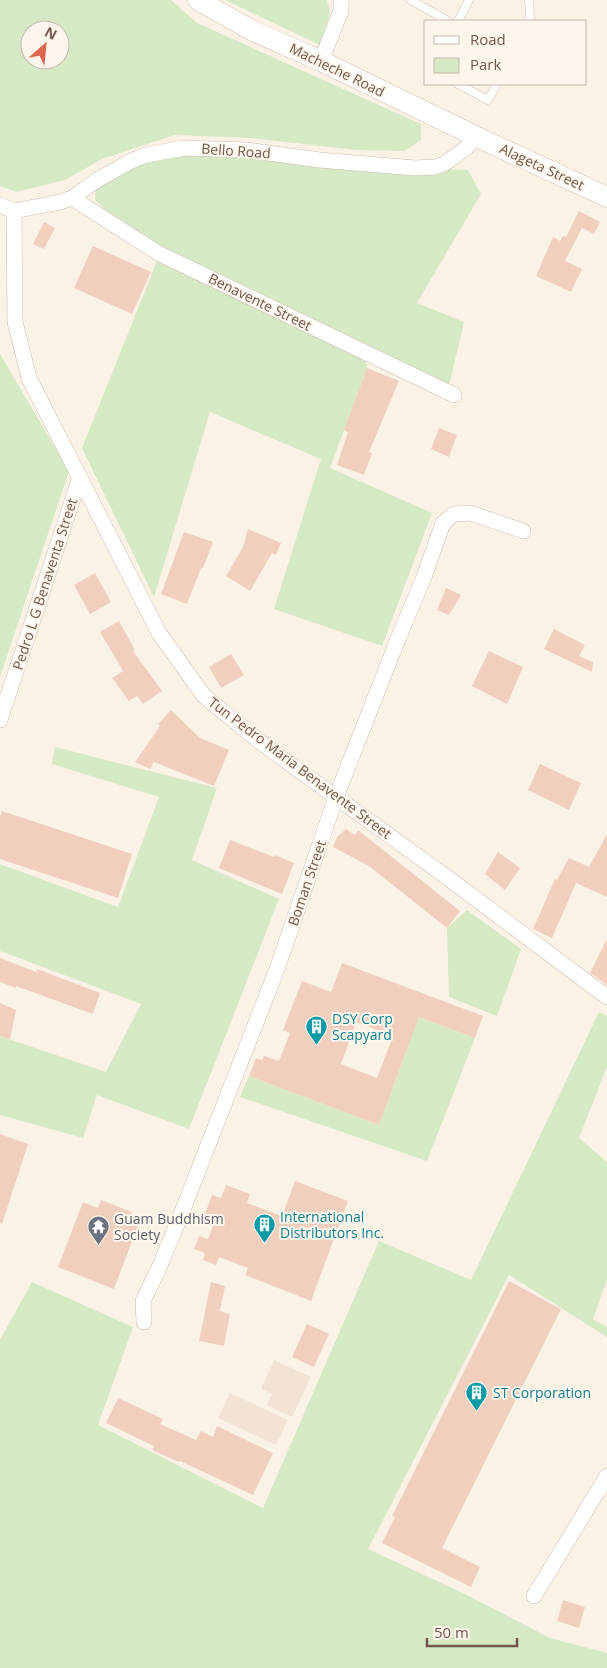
<svg xmlns="http://www.w3.org/2000/svg" width="607" height="1668" font-family="'Open Sans',sans-serif">
<style>
.residential{fill:#f3e3d5}
.green{fill:#d6e9c5;fill-rule:evenodd}
.building{fill:#f0cfbf;fill-rule:evenodd}
.lines{fill:none;stroke-linecap:round;stroke-linejoin:round}
.service-casing{stroke:#cfbbb0;stroke-width:9}
.minor-casing{stroke:#cfbbb0;stroke-width:16}
.secondary-casing{stroke:#d2bbad;stroke-width:21}
.service{stroke:#fff;stroke-width:8}
.minor{stroke:#fff;stroke-width:15}
.secondary{stroke:#fff;stroke-width:20}
.labels{text-anchor:middle;stroke-width:4;stroke-linejoin:round;paint-order:stroke}
.street-label{font-size:14px;fill:#74574c;stroke:#fef6ec}
.culture-label{font-size:14px;fill:#0d838f;stroke:#fef6ec;text-anchor:start}
.worship-label{font-size:14px;fill:#5b616d;stroke:#fef6ec;text-anchor:start}
</style>
<rect width="100%" height="100%" fill="#fbf2e6"/>
<path class="residential" d="M 274,1360 L 311,1377 L 292,1417 L 267,1405 L 272,1394 L 261,1389 Z
M 230,1393 L 288,1420 L 276,1445 L 218,1418 Z"/>
<path class="green" d="M 0,0 L 171,0 L 197,23 L 421,124 L 421,140 L 405,151 L 356,150 L 250,138 L 175,135 L 102,159 L 65,180 L 16,192 L 0,186 ZM 30,30 L 60,30 L 60,60 L 30,60 Z
M 225,0 L 327,0 L 330,13 L 320,45 Z
M 167,151 L 225,157 L 320,160 L 415,168 L 468,170 L 481,194 L 417,303 L 464,322 L 449,386 L 195,267 L 116,220 L 95,200 L 96,185 Z
M 157,261 L 366,357 L 367,368 L 330,468 L 432,513 L 382,646 L 274,609 L 321,459 L 210,412 L 154,597 L 82,448 Z
M 0,354 L 69,471 L 0,677 Z
M 55,747 L 217,788 L 192,860 L 279,899 L 189,1129 L 97,1095 L 83,1138 L 0,1115 L 0,1036 L 106,1072 L 141,1004 L 0,951 L 0,864 L 118,907 L 159,797 L 52,764 Z
M 467,910 L 521,949 L 497,1016 L 449,997 L 447,928 Z
M 599,1012 L 607,1016 L 607,1067 L 579,1138 L 607,1162 L 607,1279 L 593,1319 L 607,1327 L 607,1337 L 509,1275 L 368,1549 L 465,1594 L 550,1638 L 607,1653 L 607,1668 L 0,1668 L 0,1340 L 32,1282 L 133,1327 L 98,1425 L 263,1508 L 379,1241 L 471,1280 Z
M 419,1017 L 475,1038 L 427,1161 L 240,1097 L 249,1076 L 379,1125 Z"/>
<path class="building" d="M 579,211 L 600,222 L 594,234 L 582,228 L 565,261 L 582,269 L 571,292 L 536,276 L 553,237 L 560,241 L 563,236 L 566,237 Z
M 44,222 L 55,228 L 44,249 L 33,244 Z
M 93,246 L 151,272 L 132,314 L 74,288 Z
M 367,368 L 399,381 L 369,452 L 372,453 L 364,475 L 337,465 L 348,432 L 344,430 Z
M 439,428 L 457,435 L 449,457 L 431,449 Z
M 248,529 L 281,543 L 276,555 L 272,553 L 250,591 L 226,576 L 243,547 Z
M 184,532 L 213,542 L 203,568 L 201,568 L 187,604 L 161,594 Z
M 95,573 L 111,602 L 90,614 L 74,585 Z
M 446,588 L 461,595 L 449,615 L 437,610 Z
M 119,621 L 135,650 L 133,651 L 162,691 L 143,704 L 137,696 L 129,701 L 112,678 L 123,671 L 100,632 Z
M 554,629 L 585,645 L 579,656 L 593,662 L 592,672 L 544,649 Z
M 489,651 L 523,667 L 507,704 L 472,686 Z
M 231,654 L 244,675 L 221,688 L 209,667 Z
M 171,710 L 200,738 L 229,750 L 214,786 L 154,762 L 150,769 L 135,762 L 160,726 L 158,724 Z
M 540,764 L 581,783 L 569,810 L 528,790 Z
M 2,811 L 132,854 L 118,898 L 0,859 L 0,816 Z
M 346,829 L 355,835 L 358,830 L 460,911 L 447,928 L 369,866 L 333,847 L 337,837 Z
M 607,834 L 607,897 L 576,883 L 552,938 L 533,929 L 555,879 L 557,880 L 569,858 L 589,867 Z
M 230,840 L 274,857 L 275,855 L 294,863 L 282,894 L 219,868 Z
M 498,852 L 520,868 L 505,890 L 485,874 Z
M 607,939 L 607,985 L 590,973 Z
M 0,958 L 36,972 L 37,969 L 100,993 L 93,1014 L 16,986 L 16,988 L 0,982 Z
M 342,963 L 483,1016 L 475,1038 L 419,1017 L 379,1125 L 249,1076 L 256,1058 L 262,1060 L 264,1056 L 279,1061 L 290,1033 L 283,1030 L 302,981 L 331,992 ZM 356,1022 L 393,1036 L 377,1078 L 341,1064 Z
M 0,1003 L 16,1010 L 10,1039 L 0,1036 Z
M 0,1134 L 28,1144 L 2,1224 L 0,1223 Z
M 295,1181 L 348,1201 L 311,1301 L 245,1275 L 248,1268 L 219,1257 L 216,1265 L 203,1260 L 205,1253 L 194,1249 L 199,1236 L 208,1239 L 215,1221 L 204,1217 L 212,1195 L 221,1198 L 226,1185 L 250,1194 L 247,1203 L 282,1216 Z
M 101,1200 L 132,1212 L 129,1221 L 138,1225 L 114,1289 L 58,1267 L 83,1202 L 98,1208 Z
M 509,1281 L 561,1309 L 442,1548 L 480,1567 L 471,1587 L 382,1543 L 395,1517 L 392,1516 Z
M 211,1282 L 225,1286 L 220,1311 L 230,1314 L 224,1346 L 199,1341 Z
M 307,1324 L 329,1334 L 314,1367 L 292,1357 Z
M 118,1398 L 163,1419 L 160,1424 L 196,1440 L 201,1431 L 213,1437 L 217,1426 L 273,1453 L 253,1495 L 180,1461 L 179,1462 L 152,1450 L 154,1446 L 106,1423 Z
M 563,1600 L 585,1607 L 579,1628 L 557,1621 Z"/>
<g class="lines">
<defs>
<path id="service" d="M 411,0 L 448,21
M 458,21 L 469,0
M 528,21 L 530,18 L 529,0
M 458,84 L 488,100 L 497,84"/>
<path id="minor" d="M 321,61 L 341,11 L 341,0
M 72,198 L 158,253 L 454,395
M 0,205 L 14,211 L 60,202 L 72,198 L 97,180 L 131,161 L 146,155 L 184,148 L 247,150 L 320,160 L 415,168 L 435,167 L 444,164 L 466,148 L 477,137
M 14,211 L 15,322 L 29,378 L 159,633 L 204,696 L 264,745 L 448,878 L 607,997
M 0,720 L 80,477
M 144,1322 L 143,1301 L 159,1268 L 180,1217 L 277,969 L 336,797 L 398,639 L 424,577 L 443,523 L 454,514 L 470,513 L 523,531
M 534,1596 L 607,1476"/>
<path id="secondary" d="M 198,0 L 253,31 L 321,61 L 477,137 L 607,197"/>
</defs>
<use href="#service" class="service-casing"/>
<use href="#minor" class="minor-casing"/>
<use href="#secondary" class="secondary-casing"/>
<use href="#service" class="service"/>
<use href="#minor" class="minor"/>
<use href="#secondary" class="secondary"/>
</g>
<defs>
<symbol id="building-pin" viewBox="-11 -11 22 30"><path d="M0 17L-7.5 6A9.5 9.5 0 1 1 7.5 6Z" fill="#0f9aa8" stroke="#fef6ec"/><path d="M-4-6H4V6H1V3H-1V6H-4ZM-2.5-4.3h1.7v1.8h-1.7ZM.8-4.3h1.7v1.8H.8ZM-2.5-1h1.7V.8h-1.7ZM.8-1h1.7V.8H.8Z" fill="#fff"/></symbol>
<symbol id="temple-pin" viewBox="-11 -11 22 30"><path d="M0 17L-7.5 6A9.5 9.5 0 1 1 7.5 6Z" fill="#6b7280" stroke="#fef6ec"/><path d="M0-6L5-2H3V0L6.5 2.5H4V6H1.5V3h-3V6H-4V2.5H-6.5L-3 0V-2H-5Z" fill="#fff"/></symbol>
</defs>
<g fill-rule="evenodd">
<use href="#building-pin" x="304" y="1014" width="25" height="34"/>
<use href="#building-pin" x="252" y="1212" width="25" height="34"/>
<use href="#temple-pin" x="86" y="1214" width="25" height="34"/>
<use href="#building-pin" x="464" y="1380" width="25" height="34"/>
</g>
<g class="labels">
<g class="street-label">
<text transform="translate(337 70) rotate(26)" y="5">Macheche Road</text>
<text transform="translate(236 151) rotate(4)" y="5">Bello Road</text>
<text transform="translate(542 167) rotate(25)" y="5">Alageta Street</text>
<text transform="translate(260 302) rotate(26)" y="5">Benavente Street</text>
<text transform="translate(45 584) rotate(-72)" y="5">Pedro L G Benaventa Street</text>
<text transform="translate(300 768) rotate(37)" y="5">Tun Pedro Maria Benavente Street</text>
<text transform="translate(307 883) rotate(-71)" y="5">Boman Street</text>
</g>
<g class="culture-label">
<text x="332" y="1024">DSY Corp<tspan x="332" dy="16">Scapyard</tspan></text>
<text x="280" y="1222">International<tspan x="280" dy="16">Distributors Inc.</tspan></text>
<text x="493" y="1398">ST Corporation</text>
</g>
<g class="worship-label">
<text x="114" y="1224">Guam Buddhism<tspan x="114" dy="16">Society</tspan></text>
</g>
</g>
<rect x="424" y="20" width="162" height="65" fill="#fef6ec" stroke="#c7b6ac"/>
<rect x="434" y="36" width="25" height="8" fill="#ffffff" stroke="#c7b6ac"/>
<text x="470" y="45" font-size="15" fill="#74574c">Road</text>
<rect x="434" y="58" width="25" height="15" fill="#d6e9c5" stroke="#c7b6ac"/>
<text x="470" y="70" font-size="15" fill="#74574c">Park</text>
<g transform="translate(45 45) rotate(27)"><circle r="24" fill="#fef6ec" stroke="#c7b6ac"/>
<path d="M0-4L9 19L0 12L-9 19Z" fill="#e06650"/>
<text y="-8" font-size="14" font-weight="bold" text-anchor="middle" fill="#74574c">N</text>
</g>
<path d="M427 1638v8h90v-8" fill="none" stroke="#74574c" stroke-width="2.5"/>
<text x="434" y="1638" font-size="15" fill="#74574c" stroke="#fef6ec" stroke-width="4" paint-order="stroke">50 m</text>
</svg>
